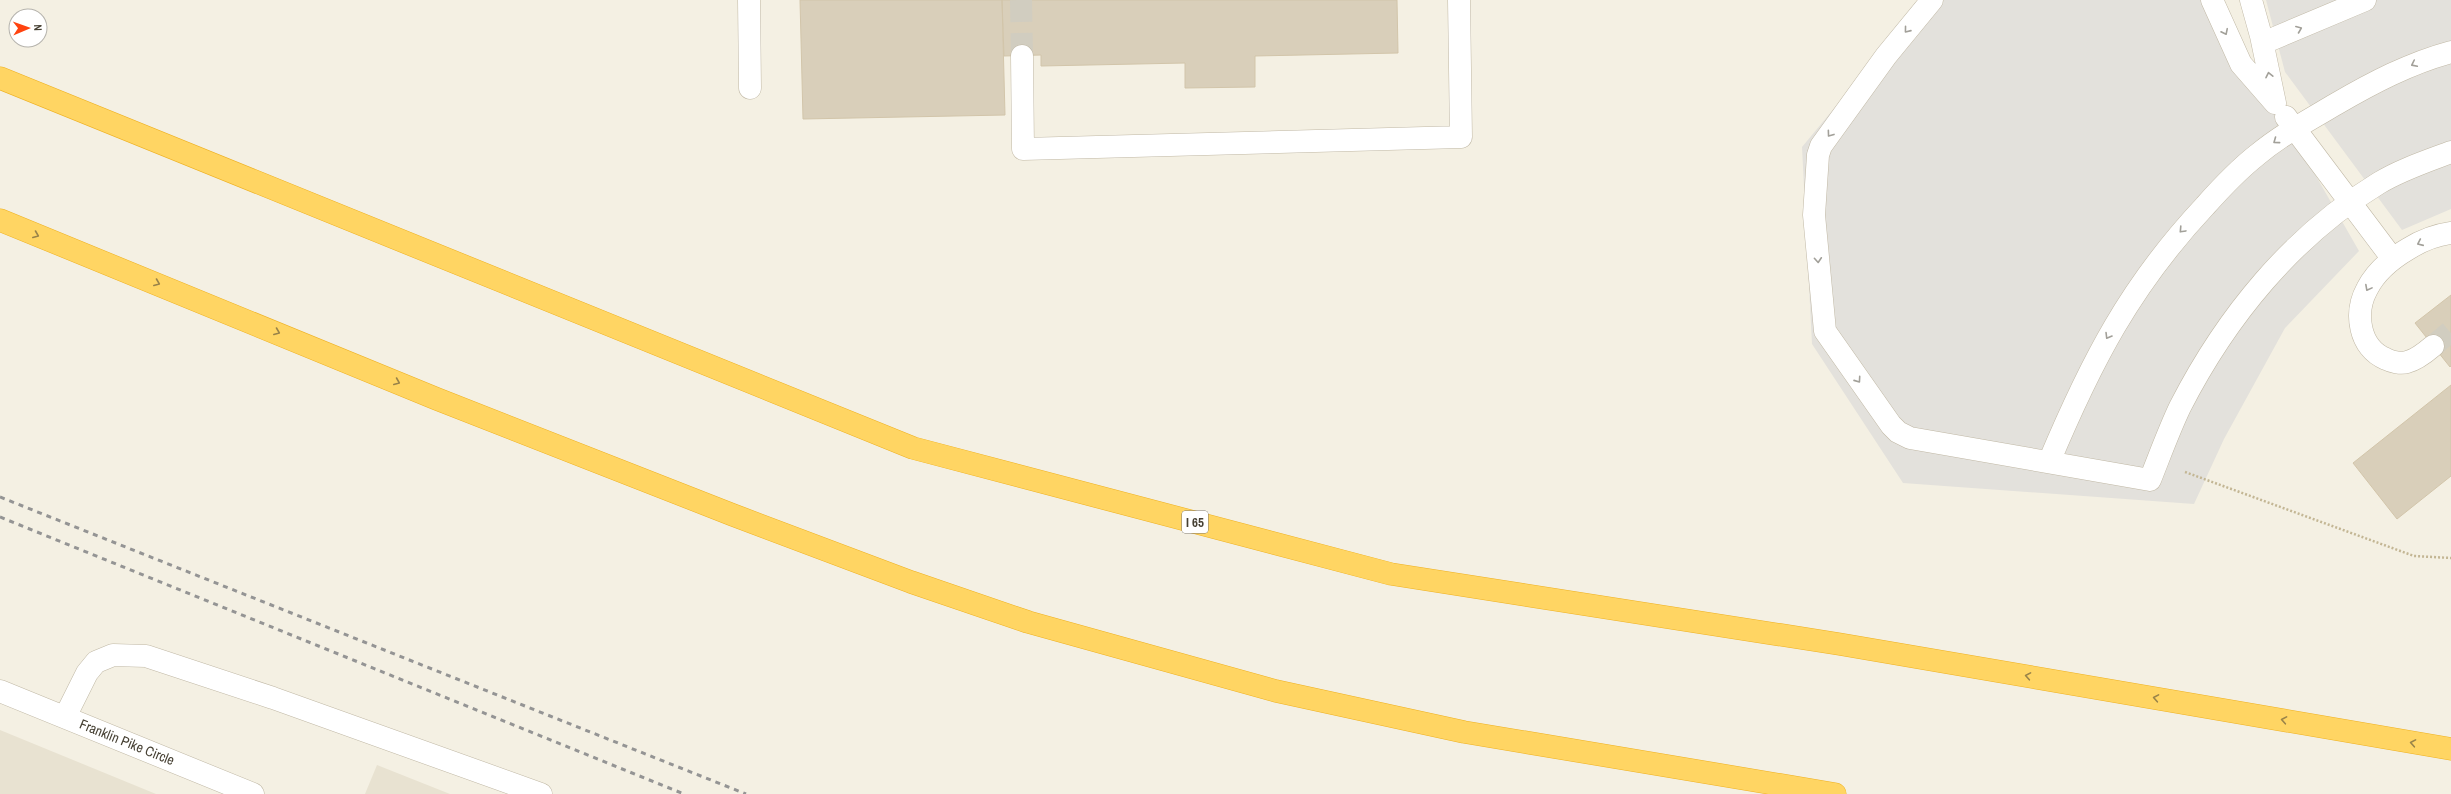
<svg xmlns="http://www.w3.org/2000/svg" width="2451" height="794" font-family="'Archivo Narrow',sans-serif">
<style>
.residential{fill:#e8e2d1}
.parking{fill:#e3e1dc}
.building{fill:#d9cfba;stroke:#d2c5aa}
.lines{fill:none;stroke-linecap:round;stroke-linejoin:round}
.minor-tunnel{stroke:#d1cdc0;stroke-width:22;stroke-dasharray:22 11;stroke-linecap:butt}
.minor-casing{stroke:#c0b8a5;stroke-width:23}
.highway-casing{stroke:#eeb123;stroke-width:23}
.path{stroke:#c3b694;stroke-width:2.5;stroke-dasharray:2 2;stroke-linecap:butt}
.minor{stroke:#fff;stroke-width:22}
.highway{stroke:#ffd563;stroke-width:22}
.rail{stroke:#949494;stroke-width:3;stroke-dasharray:5 5;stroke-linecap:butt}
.oneway{stroke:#a2a099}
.oneway2{stroke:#998349}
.labels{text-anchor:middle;stroke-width:4;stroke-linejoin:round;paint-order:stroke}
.shield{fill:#fff;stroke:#7e7970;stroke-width:1}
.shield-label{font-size:13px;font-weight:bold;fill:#464033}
.street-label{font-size:14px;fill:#464033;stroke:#fff}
</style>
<rect width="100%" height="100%" fill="#f4f0e3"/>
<path class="residential" d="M 0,730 L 156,794 L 0,794 Z
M 377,765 L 450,794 L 365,794 Z"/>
<path class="parking" d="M 1924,0 L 2215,0 L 2359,251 L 2285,328 L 2224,439 L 2194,504 L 1903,483 L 1812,344 L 1802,147 Z
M 2266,0 L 2451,0 L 2451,209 L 2402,230 L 2285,72 Z"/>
<path class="building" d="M 800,0 L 1002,0 L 1005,115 L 803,119 Z
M 1002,0 L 1397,0 L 1398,53 L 1255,56 L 1255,87 L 1185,88 L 1185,63 L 1041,66 L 1041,55 L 1004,56 Z
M 2451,295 L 2451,366 L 2450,367 L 2415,323 Z
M 2451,385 L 2451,476 L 2397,519 L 2353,463 Z"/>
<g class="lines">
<path class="minor-tunnel" d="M 1021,0 L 1022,56
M 2433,346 L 2451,331"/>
<defs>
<path id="minor" d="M 749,0 L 750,88
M 1932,0 L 1886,56 L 1821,146 L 1818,155 L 1814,215 L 1825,331 L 1891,425 L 1898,432 L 1910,438 L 2150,480 C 2160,455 2169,430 2180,407 C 2226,317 2292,236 2379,183 C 2400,170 2427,161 2451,152
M 2212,0 L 2241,64 L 2275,103 L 2261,36 L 2251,0
M 2263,43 L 2365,0
M 1022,56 L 1023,149 L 1461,137 L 1459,0
M 2286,117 L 2392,258
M 2433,346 C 2426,352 2416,360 2407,362 C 2401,364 2392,362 2386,359 C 2359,348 2354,313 2367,289 C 2376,271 2391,259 2408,249 C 2421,241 2436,235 2451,233
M 2049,462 C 2091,362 2130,286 2205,206 C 2221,188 2238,170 2257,155 C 2281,135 2309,120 2336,104 C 2372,83 2410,63 2451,52
M 0,691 L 253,794
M 65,717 L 87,673 L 96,662 L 113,655 L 146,656 L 273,698 L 541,794"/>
<path id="highway" d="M 0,78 L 913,448 L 1391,574 L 1839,644 L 2451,749
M 0,220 L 437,399 L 733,515 L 911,582 L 1028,622 L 1276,691 L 1464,732 L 1835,794"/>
</defs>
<use href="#minor" class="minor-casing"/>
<use href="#highway" class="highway-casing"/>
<path class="path" d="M 2185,472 L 2414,556 L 2451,558"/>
<use href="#minor" class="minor"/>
<use href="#highway" class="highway"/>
<path class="rail" d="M 0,497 L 746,794
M 0,517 L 684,794"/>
</g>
<defs><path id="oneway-chevron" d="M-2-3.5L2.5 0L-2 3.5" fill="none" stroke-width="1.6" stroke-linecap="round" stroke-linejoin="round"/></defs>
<g class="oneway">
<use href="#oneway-chevron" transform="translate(2299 29) rotate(-22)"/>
<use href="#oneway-chevron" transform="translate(1907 30) rotate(129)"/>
<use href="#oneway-chevron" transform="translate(2225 32) rotate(64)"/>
<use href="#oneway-chevron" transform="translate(2414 64) rotate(154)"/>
<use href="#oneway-chevron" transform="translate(2269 75) rotate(-102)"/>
<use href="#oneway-chevron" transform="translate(1830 134) rotate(126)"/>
<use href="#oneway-chevron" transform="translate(2276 141) rotate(144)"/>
<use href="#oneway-chevron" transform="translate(2182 230) rotate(133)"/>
<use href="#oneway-chevron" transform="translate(2420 243) rotate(156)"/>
<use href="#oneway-chevron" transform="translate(1818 260) rotate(86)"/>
<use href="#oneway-chevron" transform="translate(2368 288) rotate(118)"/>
<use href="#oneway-chevron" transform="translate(2108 336) rotate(121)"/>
<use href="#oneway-chevron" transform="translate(1858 380) rotate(55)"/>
</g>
<g class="oneway2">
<use href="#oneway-chevron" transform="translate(36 235) rotate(22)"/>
<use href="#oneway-chevron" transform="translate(157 283) rotate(22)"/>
<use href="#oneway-chevron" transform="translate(277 332) rotate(22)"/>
<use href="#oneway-chevron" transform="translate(397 382) rotate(23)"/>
<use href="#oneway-chevron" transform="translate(2028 676) rotate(-170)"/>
<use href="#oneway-chevron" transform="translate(2156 698) rotate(-170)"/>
<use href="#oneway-chevron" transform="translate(2284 720) rotate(-170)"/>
<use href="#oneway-chevron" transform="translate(2413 743) rotate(-170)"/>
</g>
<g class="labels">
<rect class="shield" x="1182" y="511" width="26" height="22" rx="3"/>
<g class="shield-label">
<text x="1195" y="527">I 65</text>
</g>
<g class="street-label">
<text transform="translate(127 742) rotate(22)" y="5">Franklin Pike Circle</text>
</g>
</g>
<g transform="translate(28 28) rotate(88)"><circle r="19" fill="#ffffff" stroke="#b5b3ad"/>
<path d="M0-3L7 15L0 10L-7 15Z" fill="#ff430f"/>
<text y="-6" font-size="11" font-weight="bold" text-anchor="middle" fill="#464033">N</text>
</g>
</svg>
